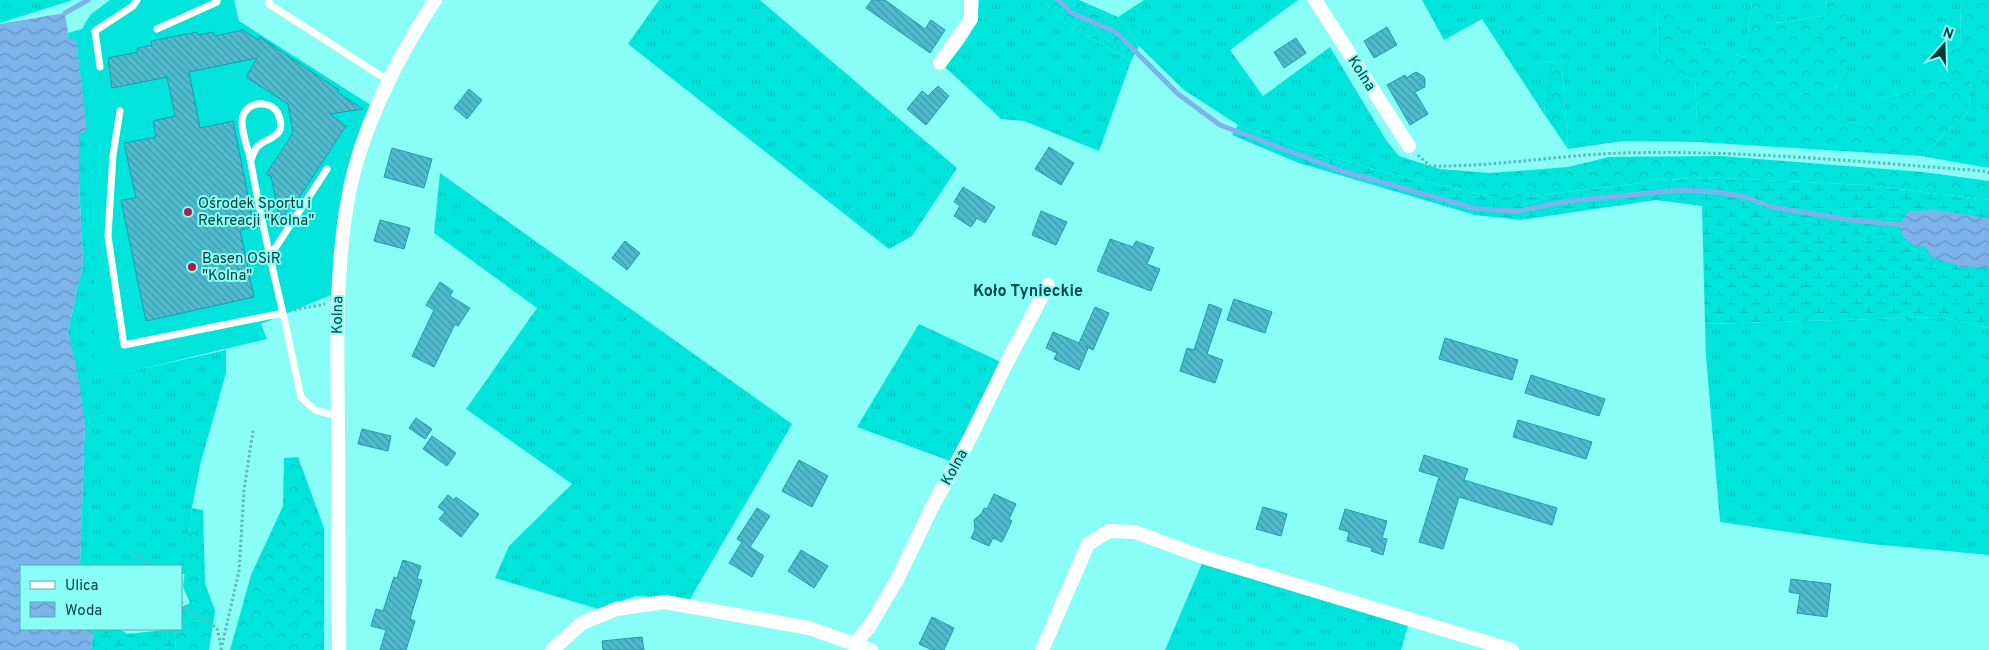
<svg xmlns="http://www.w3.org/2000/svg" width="1989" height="650" font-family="Overpass,sans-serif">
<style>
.grass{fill:url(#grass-tufts)}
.forest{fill:url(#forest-crowns)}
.wetland{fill:url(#wetland-marsh)}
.garden{fill:#01e4dc}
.water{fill:url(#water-waves)}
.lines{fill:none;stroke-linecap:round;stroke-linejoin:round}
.stream{stroke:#7db3ec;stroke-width:5}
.building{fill:url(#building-back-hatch);stroke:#149fb2}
.path{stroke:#5abbb6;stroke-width:3;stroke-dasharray:2.5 2.5;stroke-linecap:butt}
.service{stroke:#fff;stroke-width:7}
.minor{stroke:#fff;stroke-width:14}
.poi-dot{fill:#af1c49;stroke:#88fef7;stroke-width:2}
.labels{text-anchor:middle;stroke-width:4;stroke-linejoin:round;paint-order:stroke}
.street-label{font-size:15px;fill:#023c39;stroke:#88fef7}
.poi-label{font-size:15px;fill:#023c39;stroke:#88fef7;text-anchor:start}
.neighbourhood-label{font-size:16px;font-weight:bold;fill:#004a47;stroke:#88fef7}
</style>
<defs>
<pattern id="grass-tufts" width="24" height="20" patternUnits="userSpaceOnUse" patternTransform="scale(1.25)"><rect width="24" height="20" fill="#01e4dc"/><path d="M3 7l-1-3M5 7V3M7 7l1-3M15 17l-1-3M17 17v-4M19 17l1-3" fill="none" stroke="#01c4be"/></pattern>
<pattern id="forest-crowns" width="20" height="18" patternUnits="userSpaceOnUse" patternTransform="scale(1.25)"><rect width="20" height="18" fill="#01e4dc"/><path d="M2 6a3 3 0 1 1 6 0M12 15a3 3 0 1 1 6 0" fill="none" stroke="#01c4be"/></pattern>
<pattern id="wetland-marsh" width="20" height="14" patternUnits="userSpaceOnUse" patternTransform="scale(1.25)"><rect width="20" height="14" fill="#01e4dc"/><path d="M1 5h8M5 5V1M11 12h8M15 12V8" fill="none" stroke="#01c4be"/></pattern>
<pattern id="water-waves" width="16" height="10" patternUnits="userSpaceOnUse" patternTransform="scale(1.25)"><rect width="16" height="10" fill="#7db3ec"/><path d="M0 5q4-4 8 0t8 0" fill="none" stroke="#6493c0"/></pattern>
<pattern id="building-back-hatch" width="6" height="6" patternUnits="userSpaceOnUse" patternTransform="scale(1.25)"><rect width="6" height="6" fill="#50bbce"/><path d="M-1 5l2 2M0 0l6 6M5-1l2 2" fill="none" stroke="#4099a8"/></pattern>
</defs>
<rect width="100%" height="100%" fill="#88fef7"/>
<path class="grass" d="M 0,0 L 73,0 L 0,23 Z
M 659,0 L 760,0 L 957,168 L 912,236 L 889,249 L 628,44 Z
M 979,0 L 1042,0 L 1066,23 L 1131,61 L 1099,151 L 1024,121 L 1001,119 L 945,67 C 962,46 979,29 979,0 Z
M 1144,0 L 1298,0 L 1230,50 L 1263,96 L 1330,47 L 1386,140 L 1399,156 L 1392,174 L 1307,150 L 1238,125 L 1184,90 L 1139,46 L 1118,17 Z
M 1422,0 L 1658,0 L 1657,65 L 1695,80 L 1698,142 L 1623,141 L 1568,149 L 1562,66 L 1548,61 L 1544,114 L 1482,19 L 1444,40 Z
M 1679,0 L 1752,0 L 1745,57 L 1679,39 Z
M 1776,0 L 1827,0 L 1824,16 L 1775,23 Z
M 1846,0 L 1961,0 L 1960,47 L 1936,56 L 1936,90 L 1878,98 L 1875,125 L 1846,122 L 1834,90 L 1846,70 Z
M 1989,70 L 1989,168 L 1921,156 L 1969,111 L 1971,76 Z
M 87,130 L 93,185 L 96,379 L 226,350 L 226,373 L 200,465 L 192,508 L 185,574 L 181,574 L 181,566 L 80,566 L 85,423 L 68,332 L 83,263 L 79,181 L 79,134 Z
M 440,173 L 792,424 L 690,599 L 636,596 L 598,609 L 495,578 L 509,546 L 572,484 L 466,409 L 537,308 L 434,233 Z
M 1941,317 L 1989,328 L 1989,555 L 1871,544 L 1720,522 L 1706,356 L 1705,324 Z
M 919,324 L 1001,362 L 950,461 L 857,427 Z
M 1203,561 L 1409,622 L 1401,650 L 1165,650 Z"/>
<path class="forest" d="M 1042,0 L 1079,0 L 1118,17 L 1139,46 L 1131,61 L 1066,23 Z
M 1658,0 L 1679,0 L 1680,39 L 1745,57 L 1752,0 L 1776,0 L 1776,23 L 1824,16 L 1827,0 L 1846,0 L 1846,70 L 1834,90 L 1847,122 L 1875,125 L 1877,98 L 1935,90 L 1936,56 L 1960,47 L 1961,0 L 1989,0 L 1989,70 L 1971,76 L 1969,111 L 1921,156 L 1698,142 L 1695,80 L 1657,66 Z
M 1548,61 L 1562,66 L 1568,149 L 1544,114 Z
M 1399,156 L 1440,169 L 1490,173 L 1568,167 L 1609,157 L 1720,156 L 1923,172 L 1989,181 L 1989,200 L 1866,185 L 1703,177 L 1649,182 L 1526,197 L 1493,197 L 1392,174 Z
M 298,457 L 324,528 L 324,650 L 230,650 L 251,575 L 283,506 L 284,458 Z
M 192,508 L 203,510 L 205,583 L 215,611 L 209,650 L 176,650 L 174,629 L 181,629 L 181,607 L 190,603 L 183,587 Z"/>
<path class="wetland" d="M 1238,125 L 1307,150 L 1392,174 L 1493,197 L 1526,197 L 1649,182 L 1703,177 L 1866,185 L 1989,200 L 1989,328 L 1941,317 L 1705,324 L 1702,206 L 1656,200 L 1521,220 L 1475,215 L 1299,163 L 1232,135 Z
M 91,629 L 120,629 L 127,634 L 174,629 L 176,650 L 91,650 L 93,634 Z"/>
<path class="garden" d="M 110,0 L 234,0 L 239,21 L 372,106 L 340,217 L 331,295 L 261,324 L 267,339 L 95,380 L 93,185 L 76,40 L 69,41 L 68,33 L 82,29 L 90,15 Z"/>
<path class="water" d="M 65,13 L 69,40 L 76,39 L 87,130 L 79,134 L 79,181 L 83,263 L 68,332 L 77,369 L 85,423 L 80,566 L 21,566 L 21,629 L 91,629 L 93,634 L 91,650 L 0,650 L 0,24 Z
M 1936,210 L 1989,218 L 1989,267 L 1964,268 L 1931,257 L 1926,247 L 1914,246 L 1902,236 L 1900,224 L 1908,211 Z"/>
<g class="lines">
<path class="stream" d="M 1058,0 L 1072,13 L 1116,32 L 1178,94 L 1220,125 L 1342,171 L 1477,209 L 1519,211 L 1568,201 L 1681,190 L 1718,192 L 1745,197 L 1772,207 L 1851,220 L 1905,225
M 65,13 L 88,0"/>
</g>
<path class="building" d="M 872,0 L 885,0 L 925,29 L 931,20 L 945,30 L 930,53 L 866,8 Z
M 1387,27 L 1397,45 L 1374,58 L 1364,41 Z
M 243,30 L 258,40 L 260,37 L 339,90 L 337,92 L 363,109 L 330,114 L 346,126 L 294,205 L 292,203 L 280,221 L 271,176 L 266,174 L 293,133 L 288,104 L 246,77 L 257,58 L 189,72 L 200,128 L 233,121 L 254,226 L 240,230 L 254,297 L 146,321 L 121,200 L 136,198 L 124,143 L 156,137 L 153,121 L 175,116 L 167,77 L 112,88 L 108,58 L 138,52 L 137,48 L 152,45 L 151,41 L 197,32 L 198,35 L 214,32 L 214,36 Z
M 1296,38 L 1306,53 L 1284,68 L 1274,52 Z
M 1416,72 L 1423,76 L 1425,79 L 1425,87 L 1415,92 L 1428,114 L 1410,125 L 1387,85 L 1405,75 L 1406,78 Z
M 938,86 L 949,96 L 926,125 L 907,109 L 922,91 L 928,96 Z
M 469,89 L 482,100 L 467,119 L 454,108 Z
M 1049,147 L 1074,163 L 1061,185 L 1035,169 Z
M 392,148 L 432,159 L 424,188 L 384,177 Z
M 963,187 L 995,207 L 985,223 L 977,218 L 971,227 L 954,216 L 960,206 L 954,202 Z
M 1041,211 L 1067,222 L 1056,245 L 1032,235 Z
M 380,220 L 410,228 L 404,249 L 374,241 Z
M 1110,239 L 1133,247 L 1136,241 L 1154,248 L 1147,264 L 1160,269 L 1151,291 L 1097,271 Z
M 625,241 L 640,253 L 627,270 L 612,258 Z
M 440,282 L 453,291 L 450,296 L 470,308 L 458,326 L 455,324 L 434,367 L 412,356 L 434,310 L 426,305 Z
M 1234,299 L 1272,312 L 1265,333 L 1227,320 Z
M 1209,304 L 1222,309 L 1207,354 L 1223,360 L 1215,383 L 1180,371 L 1187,348 L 1194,350 Z
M 1095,307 L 1109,313 L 1093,350 L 1085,346 L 1088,348 L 1079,370 L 1054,359 L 1057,353 L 1046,348 L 1053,332 L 1079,343 Z
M 1445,338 L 1518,360 L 1512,380 L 1439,359 Z
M 1531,375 L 1605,399 L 1599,416 L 1525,393 Z
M 416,418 L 432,429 L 425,439 L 409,428 Z
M 1518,420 L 1592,442 L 1586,459 L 1513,437 Z
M 362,429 L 391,436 L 388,451 L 358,444 Z
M 432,436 L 456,453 L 447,466 L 423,449 Z
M 1424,455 L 1468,469 L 1464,480 L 1557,508 L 1552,525 L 1459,497 L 1443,549 L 1419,542 L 1439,477 L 1419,471 Z
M 799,460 L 828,476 L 812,507 L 782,491 Z
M 994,494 L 1016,504 L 1009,519 L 1012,521 L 1002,542 L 993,538 L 989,546 L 971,538 L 975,530 L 974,520 L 982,513 L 984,508 L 987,509 Z
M 448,495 L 454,500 L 456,497 L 479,514 L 461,537 L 439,519 L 445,512 L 438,507 Z
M 1263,507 L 1287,514 L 1281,536 L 1256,529 Z
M 757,508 L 770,516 L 750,547 L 764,556 L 752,577 L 729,563 L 742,542 L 737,539 Z
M 1345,509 L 1387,521 L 1382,538 L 1387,539 L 1383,555 L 1371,551 L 1372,548 L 1347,541 L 1349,532 L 1339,529 Z
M 801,550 L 828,566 L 814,588 L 788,571 Z
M 403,560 L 421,566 L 417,579 L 422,580 L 410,619 L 415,621 L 406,650 L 380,650 L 386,630 L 371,626 L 376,609 L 383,611 L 394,577 L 397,578 Z
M 1791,579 L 1831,584 L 1827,617 L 1797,613 L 1800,594 L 1789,592 Z
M 932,617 L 954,628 L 944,650 L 932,650 L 919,644 Z
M 642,637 L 644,650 L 603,650 L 602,641 Z"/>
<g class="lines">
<path class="path" d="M 1418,155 L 1430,166 C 1495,167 1558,155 1623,153 C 1743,150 1863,162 1983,171 L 1989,173
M 294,310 L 325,304
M 133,552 L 151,566
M 181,602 L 185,608 L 217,628 L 221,646
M 221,650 L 239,571 L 244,490 L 253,431"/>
<path class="service" d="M 269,0 L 269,4 L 389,81
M 157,29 L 217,2 L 217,0
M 100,67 L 95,31 L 133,6 L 137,0
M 120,111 L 113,155 L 108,236 L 124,345 L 283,313 L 301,397 L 315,410 L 338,416
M 251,160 C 253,155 254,150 258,146 C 268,137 287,137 279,116 C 272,97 242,101 242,122 C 242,136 249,149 251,163 C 260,213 271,263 283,313
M 270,256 L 327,169"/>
<path class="minor" d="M 1315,0 L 1409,146
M 940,63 L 971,19 L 971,0
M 854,644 L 869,627 L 898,578 L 932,507 L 967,444 L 1006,364 L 1048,285
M 339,650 C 338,573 338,496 338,419 C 337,343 335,268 349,193 C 362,127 398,56 435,0
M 552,650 L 582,623 L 616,609 L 665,602 L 809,628 L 871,650
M 1042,650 L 1088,544 L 1109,531 L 1135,532 L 1203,557 L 1512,650"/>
</g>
<g class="poi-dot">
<circle cx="188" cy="212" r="5"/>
<circle cx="192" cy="267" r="5"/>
</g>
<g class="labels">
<g class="street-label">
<text transform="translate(1362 73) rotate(57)" y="5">Kolna</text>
<text transform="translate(337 315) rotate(-89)" y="5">Kolna</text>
<text transform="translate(954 467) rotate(-61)" y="5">Kolna</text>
</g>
<g class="poi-label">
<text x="198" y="208">Ośrodek Sportu i<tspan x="198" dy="17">Rekreacji "Kolna"</tspan></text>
<text x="202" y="263">Basen OSiR<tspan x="202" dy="17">"Kolna"</tspan></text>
</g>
<g class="neighbourhood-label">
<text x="1028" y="296">Koło Tynieckie</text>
</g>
</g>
<rect x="20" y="565" width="162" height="65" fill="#88fef7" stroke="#52b0ab"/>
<rect x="30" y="581" width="25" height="8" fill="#ffffff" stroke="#52b0ab"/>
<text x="65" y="590" font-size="15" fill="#023c39">Ulica</text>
<rect x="30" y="602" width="25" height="15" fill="url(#water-waves)" stroke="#52b0ab"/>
<text x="65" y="615" font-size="15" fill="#023c39">Woda</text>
<g transform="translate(1944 45) rotate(20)" stroke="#88fef7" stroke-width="4" paint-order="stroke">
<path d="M0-4L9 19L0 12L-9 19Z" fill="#023c39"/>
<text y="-8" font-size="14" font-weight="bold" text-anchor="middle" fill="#023c39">N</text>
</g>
</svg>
